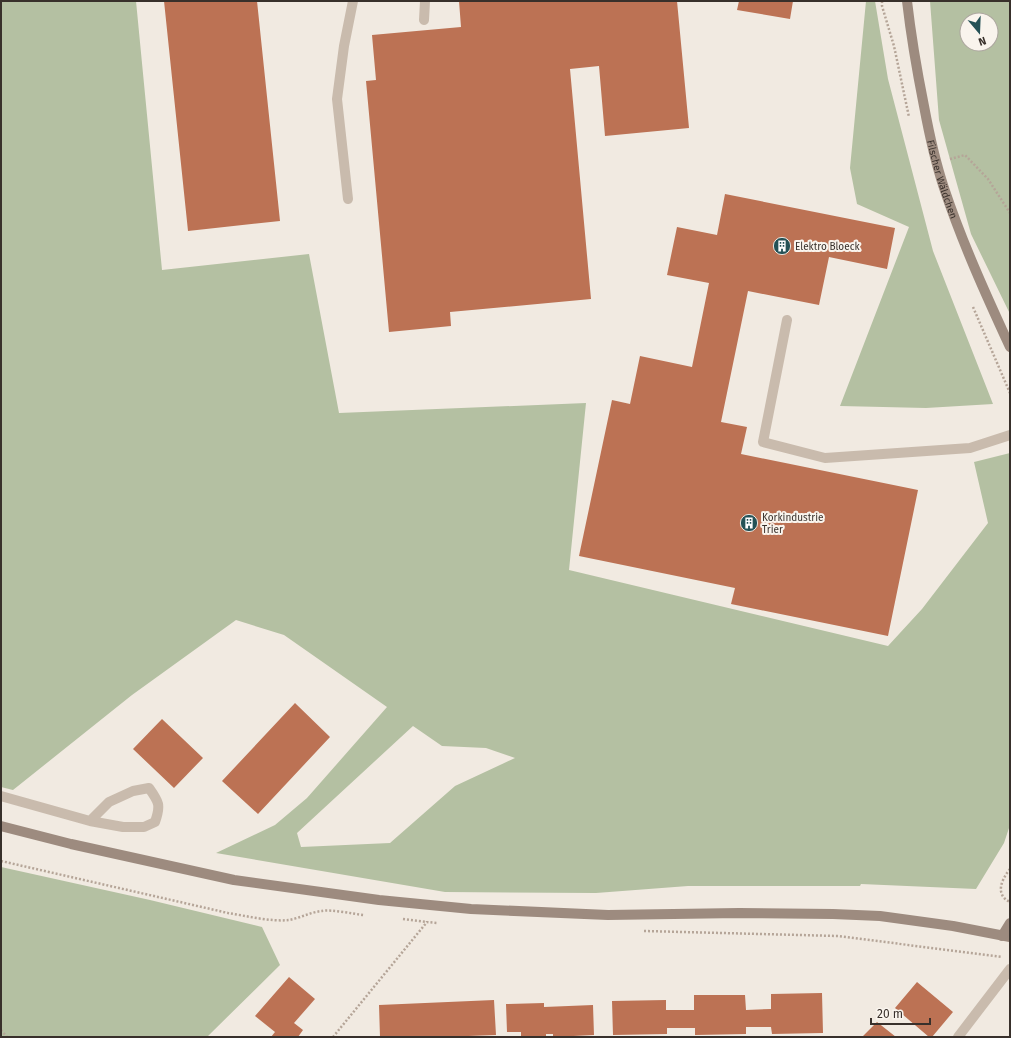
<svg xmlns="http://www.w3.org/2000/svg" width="1011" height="1038" font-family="'Fira Sans',sans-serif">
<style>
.green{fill:#b4c0a2;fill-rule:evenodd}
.building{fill:#bc7254}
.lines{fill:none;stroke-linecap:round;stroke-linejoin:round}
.path{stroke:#b5a598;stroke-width:2.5;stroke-dasharray:2 2;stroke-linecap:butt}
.service{stroke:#c9bbad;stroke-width:10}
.minor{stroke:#c9bbad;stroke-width:10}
.secondary{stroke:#9d8b7f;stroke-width:10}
.labels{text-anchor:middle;stroke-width:4;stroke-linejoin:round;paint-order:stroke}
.street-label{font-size:10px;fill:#38302b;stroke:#f9f4ed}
.poi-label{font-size:10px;fill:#38302b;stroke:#f9f4ed;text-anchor:start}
</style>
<rect width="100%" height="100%" fill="#f1eae1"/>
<path class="green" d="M 1,1 L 136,1 L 162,270 L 309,254 L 339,413 L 586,403 L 569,570 L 888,646 L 922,609 L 988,523 L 974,462 L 1010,453 L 1010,825 L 1004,843 L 976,889 L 861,884 L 860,886 L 688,886 L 596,893 L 445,892 L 216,853 L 275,825 L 307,798 L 387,707 L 284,635 L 236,620 L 132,695 L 13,790 L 1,787 ZM 413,726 L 442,746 L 486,748 L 515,758 L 455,786 L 390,843 L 301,847 L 297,833 Z
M 866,1 L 875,1 L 888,79 L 933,251 L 993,404 L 926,408 L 840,406 L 909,227 L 857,204 L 850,168 Z
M 930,1 L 1010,1 L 1010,314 L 971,234 L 939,120 ZM 967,20 L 991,20 L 991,44 L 967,44 Z
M 1,867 L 150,900 L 262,927 L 280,965 L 207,1037 L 1,1037 Z"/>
<path class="building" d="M 164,1 L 257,1 L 280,221 L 188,231 Z
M 459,1 L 677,1 L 689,128 L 605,136 L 599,66 L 570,69 L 591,299 L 450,312 L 451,326 L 389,332 L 366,81 L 376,80 L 372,35 L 461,27 Z
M 739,1 L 793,1 L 790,19 L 737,10 Z
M 725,194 L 895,228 L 887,269 L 829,257 L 819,305 L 748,291 L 721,422 L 747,427 L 741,454 L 918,490 L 888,636 L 731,604 L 735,588 L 579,556 L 612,400 L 630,404 L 640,356 L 692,367 L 709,283 L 667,275 L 677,227 L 717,235 Z
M 295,703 L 330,737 L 258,814 L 222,781 Z
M 162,719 L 203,758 L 174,788 L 133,749 Z
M 289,977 L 315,999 L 294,1023 L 303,1030 L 298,1037 L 271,1037 L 275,1032 L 255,1016 Z
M 917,982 L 953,1012 L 932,1037 L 929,1037 L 895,1008 Z
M 822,993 L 823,1033 L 772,1034 L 771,1027 L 746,1027 L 746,1034 L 695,1035 L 695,1028 L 667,1028 L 667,1034 L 613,1035 L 612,1001 L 666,1000 L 666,1010 L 694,1010 L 694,995 L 745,995 L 746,1010 L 771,1009 L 771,994 Z
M 494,1000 L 496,1035 L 441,1037 L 414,1037 L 414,1036 L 380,1037 L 379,1005 Z
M 544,1003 L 544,1007 L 593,1005 L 594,1035 L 553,1037 L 553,1034 L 546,1034 L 546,1037 L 521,1037 L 521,1032 L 507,1032 L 506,1004 Z
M 877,1022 L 896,1037 L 862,1037 Z"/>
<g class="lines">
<path class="path" d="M 882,1 L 882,6 L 894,46 L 909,117
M 950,159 L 965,155 L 988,179 L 1010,213
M 973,307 L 1010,393
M 1,861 L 228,913 C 247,916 271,922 289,920 C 300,918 311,912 322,911 C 332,909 353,914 364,915
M 1010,869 C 1001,880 995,895 1010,902
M 403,919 L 427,922 L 427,921
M 644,931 L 838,936 L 1002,957
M 1,1030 L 7,1037
M 333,1037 L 427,922 L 437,923"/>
<path class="service" d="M 424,20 L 425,1
M 348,199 L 337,99 L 344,46 L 353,1
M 787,320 L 763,442 L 825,458 L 970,448 L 1010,435"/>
<path class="minor" d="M 1,796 L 90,821 L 123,827 L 144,827 L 155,822 C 161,805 159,802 149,788 L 133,791 L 109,802 L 90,821
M 958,1037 L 1010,969"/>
<g class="secondary">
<path id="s1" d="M 907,1 C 911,36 917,71 924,106 C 929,133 935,161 944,188 C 962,242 986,295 1010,347"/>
<path d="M 1,826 L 71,844 L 234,880 L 379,900 L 471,909 L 608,915 L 739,913 L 833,914 L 880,916 L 953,926 L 1010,937"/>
<path d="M 1002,936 L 1010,923"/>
</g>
</g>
<defs>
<symbol id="building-disc" viewBox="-11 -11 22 22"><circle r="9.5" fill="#245156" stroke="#f9f4ed"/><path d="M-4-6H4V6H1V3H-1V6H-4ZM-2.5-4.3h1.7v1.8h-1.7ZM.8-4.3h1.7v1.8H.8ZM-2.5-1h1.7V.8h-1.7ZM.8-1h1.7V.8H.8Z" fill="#fff"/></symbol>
</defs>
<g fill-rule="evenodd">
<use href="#building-disc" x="772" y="236" width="20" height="20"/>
<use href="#building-disc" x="739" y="513" width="20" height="20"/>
</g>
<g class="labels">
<g class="street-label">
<text dy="4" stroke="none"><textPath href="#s1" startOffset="182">Filscher Wäldchen</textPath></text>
</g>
<g class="poi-label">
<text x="795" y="250">Elektro Bloeck</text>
<text x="762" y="521">Korkindustrie<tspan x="762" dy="12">Trier</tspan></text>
</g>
</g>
<rect width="1011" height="1038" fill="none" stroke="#38302b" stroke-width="4"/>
<g transform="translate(979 32) rotate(161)"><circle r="19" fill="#f9f4ed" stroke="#aca69f"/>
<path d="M0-3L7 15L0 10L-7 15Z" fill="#245156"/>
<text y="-6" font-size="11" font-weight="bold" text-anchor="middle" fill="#38302b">N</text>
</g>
<path d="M871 1018v6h59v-6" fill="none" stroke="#38302b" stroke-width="2"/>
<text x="877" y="1018" font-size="12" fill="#38302b" stroke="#f9f4ed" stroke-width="3" paint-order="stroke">20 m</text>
</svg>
